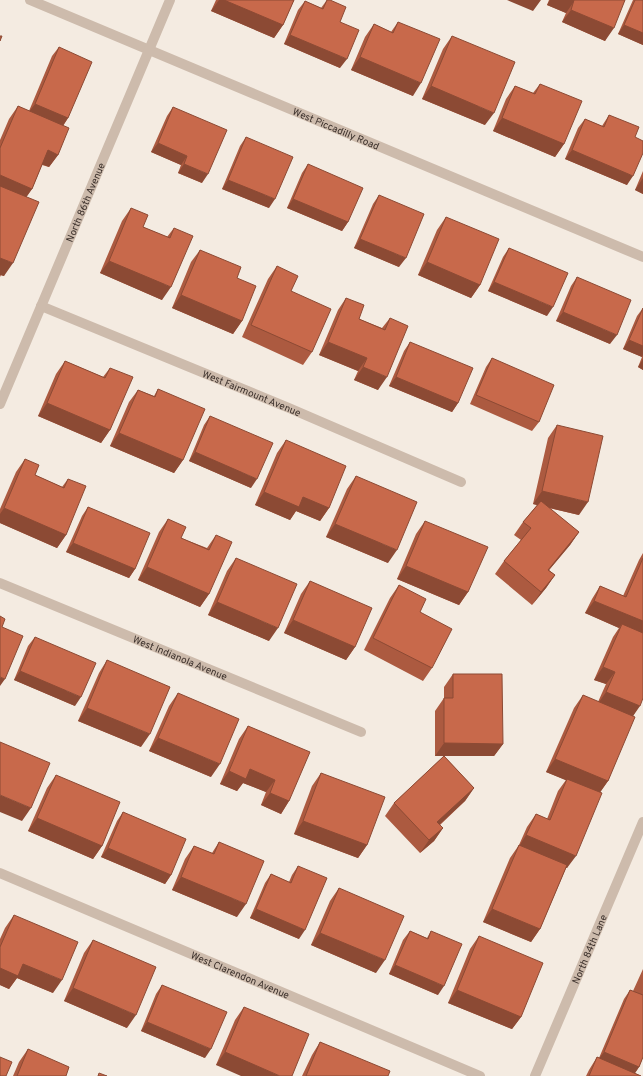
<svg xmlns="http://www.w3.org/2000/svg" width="643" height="1076" font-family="Overpass,sans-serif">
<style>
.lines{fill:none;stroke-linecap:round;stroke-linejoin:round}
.minor{stroke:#cdbbac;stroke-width:10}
.wall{fill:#ac5a40}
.shaded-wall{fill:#8c4a34}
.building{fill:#c8694b;stroke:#8c4a34}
.labels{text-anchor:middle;stroke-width:4;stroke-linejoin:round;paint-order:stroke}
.street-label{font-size:10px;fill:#3b302b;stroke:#fbf5ee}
</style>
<rect width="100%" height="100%" fill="#f4ebe1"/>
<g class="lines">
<g class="minor">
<path id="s1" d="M 30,0 L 643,257"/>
<path id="s2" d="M 41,306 L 289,408 L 461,482"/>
<path id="s3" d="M 0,404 L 170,0"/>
<path id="s4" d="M 0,583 L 361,732"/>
<path id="s5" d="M 0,873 L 480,1076"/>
<path id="s6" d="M 535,1076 L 643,822"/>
</g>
</g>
<path class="wall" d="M 216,0 L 294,0 L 283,25 L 274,38 L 211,11 Z
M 327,0 L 340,22 L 340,68 L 284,44 L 298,10 L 305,1 L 321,8 Z
M 549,0 L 625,0 L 605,41 L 562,22 L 566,13 L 547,5 Z
M 633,0 L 643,0 L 643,45 L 618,34 Z
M 398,22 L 413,96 L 351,70 L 365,37 L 374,24 L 391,32 Z
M 452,36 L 485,125 L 422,99 L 443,49 Z
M 59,47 L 68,118 L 63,126 L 58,155 L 49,167 L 42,165 L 32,189 L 26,197 L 4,276 L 1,275 L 0,277 L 0,140 L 9,119 L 18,106 L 29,111 L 52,56 Z
M 540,84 L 564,144 L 555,157 L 493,131 L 506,99 L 515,86 L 533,93 Z
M 173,107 L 202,183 L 178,173 L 181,165 L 151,152 L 167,116 Z
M 609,115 L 635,137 L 627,185 L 565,159 L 578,128 L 585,119 L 602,126 Z
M 246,137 L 269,208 L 222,189 L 240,146 Z
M 308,164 L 348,222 L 342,231 L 287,208 L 302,173 Z
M 643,171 L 643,194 L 635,190 Z
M 379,195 L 399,267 L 354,248 L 373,204 Z
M 131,208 L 143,227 L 167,237 L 174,228 L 162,300 L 100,273 L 122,221 Z
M 446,217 L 480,285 L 471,298 L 418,275 L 437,230 Z
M 509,248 L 547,316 L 488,291 L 503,257 Z
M 200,250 L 237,278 L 242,321 L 233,334 L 172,308 L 191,262 Z
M 277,266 L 291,291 L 312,352 L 303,365 L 242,337 L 268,279 Z
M 577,277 L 610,344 L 556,321 L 571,286 Z
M 346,298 L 359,319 L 382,328 L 390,318 L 378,390 L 354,380 L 358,371 L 319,355 L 338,310 Z
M 643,308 L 643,370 L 638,367 L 642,357 L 623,349 L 637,316 Z
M 410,342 L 458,403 L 452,412 L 389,386 L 404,351 Z
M 492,358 L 539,422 L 532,431 L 470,404 L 486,367 Z
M 65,361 L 103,377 L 110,368 L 110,430 L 101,443 L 38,416 L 56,374 Z
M 158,389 L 183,460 L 174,473 L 110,446 L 129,402 L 138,390 L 154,396 Z
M 210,416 L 251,488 L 189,461 L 204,425 Z
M 557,425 L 579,515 L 549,508 L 579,532 L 570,545 L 549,570 L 555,575 L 546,588 L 532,605 L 495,574 L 504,561 L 521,540 L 514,535 L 523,522 L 537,505 L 533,504 L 548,438 Z
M 286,440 L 329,508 L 320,521 L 296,511 L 290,520 L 255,505 L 277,453 Z
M 25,459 L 35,475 L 62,487 L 68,479 L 66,535 L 57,548 L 0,523 L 0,509 L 16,472 Z
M 356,476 L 388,563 L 326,537 L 347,489 Z
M 88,507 L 135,569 L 129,578 L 66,552 L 82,516 Z
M 168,519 L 181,538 L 207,548 L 216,535 L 209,594 L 200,607 L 138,580 L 159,532 Z
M 425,521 L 468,592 L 459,605 L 397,579 L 416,534 Z
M 643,553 L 643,698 L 633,716 L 608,781 L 600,792 L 567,868 L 566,868 L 540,929 L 531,942 L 483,922 L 510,858 L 519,845 L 527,827 L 536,814 L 547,819 L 558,791 L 566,780 L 546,772 L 574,708 L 583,695 L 598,702 L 606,684 L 594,680 L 613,637 L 619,628 L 585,613 L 592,599 L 600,586 L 623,596 L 639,560 Z
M 236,558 L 269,641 L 208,615 L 227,571 Z
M 310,581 L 355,647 L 346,660 L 284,633 L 301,594 Z
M 399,585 L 420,612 L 432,668 L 423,681 L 364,650 L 390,598 Z
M 35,637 L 75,706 L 14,680 L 28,646 Z
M 107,660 L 141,747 L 78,721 L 99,673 Z
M 453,674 L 503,744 L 494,756 L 444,756 L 474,788 L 465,801 L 440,825 L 443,828 L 434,841 L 420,853 L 385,816 L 394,803 L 444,756 L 435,756 L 435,711 L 444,698 L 444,687 Z
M 178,693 L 211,777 L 149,751 L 169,706 Z
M 248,726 L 289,801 L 281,814 L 261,805 L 266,792 L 243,783 L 237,791 L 220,784 L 239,739 Z
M 321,773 L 367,845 L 358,858 L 294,834 L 312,786 Z
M 56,775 L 102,846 L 93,859 L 28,831 L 47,788 Z
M 123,812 L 171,875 L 165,884 L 101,857 L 117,821 Z
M 219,842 L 237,917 L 172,890 L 185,859 L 194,846 L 212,853 Z
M 298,866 L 299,939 L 250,918 L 265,883 L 271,874 L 289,882 L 292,875 Z
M 339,888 L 376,973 L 311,945 L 330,901 Z
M 14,915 L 53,993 L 17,978 L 9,989 L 0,985 L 0,939 L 5,928 Z
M 410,931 L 427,938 L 431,931 L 438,995 L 389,974 L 403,940 Z
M 479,936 L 521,1017 L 512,1029 L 448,1003 L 470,949 Z
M 93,940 L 127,1028 L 64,1001 L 84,953 Z
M 643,969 L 643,1057 L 639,1067 L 635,1073 L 641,1076 L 586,1076 L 589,1070 L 597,1057 L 599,1058 L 624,999 L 630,990 L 633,991 Z
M 162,985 L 205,1058 L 141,1031 L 156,994 Z
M 244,1007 L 292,1076 L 216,1065 L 235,1020 Z
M 320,1042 L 388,1076 L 302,1076 L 312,1055 Z
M 28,1049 L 66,1076 L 13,1076 L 19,1062 Z"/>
<path class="shaded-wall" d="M 219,0 L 224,0 L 283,25 L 274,38 L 211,11 Z
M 507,0 L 541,0 L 533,11 Z
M 550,0 L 575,0 L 566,13 L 547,5 Z
M 571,10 L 614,28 L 605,41 L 562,22 Z
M 624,25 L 643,33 L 643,45 L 618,34 Z
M 290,35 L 347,59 L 340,68 L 284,44 Z
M 360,57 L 421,83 L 413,96 L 351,70 Z
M 431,86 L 494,113 L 485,125 L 422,99 Z
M 35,104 L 68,118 L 62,127 L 28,113 Z
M 502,118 L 564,144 L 555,157 L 493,131 Z
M 158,143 L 187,156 L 181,165 L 151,152 Z
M 48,150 L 58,155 L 49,167 L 39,163 Z
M 572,150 L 633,176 L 627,185 L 565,159 Z
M 184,164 L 208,174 L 202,183 L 178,173 Z
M 0,175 L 32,189 L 23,202 L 0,192 Z
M 643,178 L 643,194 L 635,190 Z
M 228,180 L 275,199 L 269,208 L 222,189 Z
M 293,199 L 348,222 L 342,231 L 287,208 Z
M 360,239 L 406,258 L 399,267 L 354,248 Z
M 0,258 L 13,263 L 4,276 L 0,275 Z
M 109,261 L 171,287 L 162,300 L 100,273 Z
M 427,262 L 480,285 L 471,298 L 418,275 Z
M 494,282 L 553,307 L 547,316 L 488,291 Z
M 181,295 L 242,321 L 233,334 L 172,308 Z
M 563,312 L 617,335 L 610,344 L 556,321 Z
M 629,340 L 643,346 L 643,355 L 642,357 L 623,349 Z
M 328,342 L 367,358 L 358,371 L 319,355 Z
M 643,359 L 643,370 L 638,367 Z
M 363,367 L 387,377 L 378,390 L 354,380 Z
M 396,377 L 458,403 L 452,412 L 389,386 Z
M 47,403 L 110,430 L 101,443 L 38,416 Z
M 119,433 L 183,460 L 174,473 L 110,446 Z
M 195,452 L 257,479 L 251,488 L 189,461 Z
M 542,491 L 588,502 L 579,515 L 533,504 Z
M 264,492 L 303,497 L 329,508 L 320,521 L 296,511 L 290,520 L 255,505 Z
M 4,508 L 66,535 L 57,548 L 0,523 L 0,514 Z
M 335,524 L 397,550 L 388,563 L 326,537 Z
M 579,532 L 570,545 L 539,582 L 548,570 Z
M 73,543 L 135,569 L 129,578 L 66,552 Z
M 406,566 L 468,592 L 459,605 L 397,579 Z
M 147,567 L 209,594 L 200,607 L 138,580 Z
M 555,575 L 546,588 L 532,605 L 541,592 Z
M 594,601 L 643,621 L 643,638 L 622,624 L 619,628 L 585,613 Z
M 217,602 L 278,628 L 269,641 L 208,615 Z
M 293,620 L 355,647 L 346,660 L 284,633 Z
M 603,667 L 615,672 L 606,684 L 594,680 Z
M 20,671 L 81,697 L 75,706 L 14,680 Z
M 0,677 L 5,679 L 0,686 Z
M 606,692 L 640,706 L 631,719 L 597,705 Z
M 87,708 L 150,734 L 141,747 L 78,721 Z
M 158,738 L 220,764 L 211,777 L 149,751 Z
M 444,743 L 503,744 L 494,756 L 435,756 Z
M 555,759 L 608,781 L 599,794 L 546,772 Z
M 250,769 L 275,780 L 266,792 L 243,783 L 237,791 L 220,784 L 229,771 Z
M 474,788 L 465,801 L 428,835 L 437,822 Z
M 270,793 L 289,801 L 281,814 L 261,805 Z
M 0,795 L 31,808 L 22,821 L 0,812 Z
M 37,818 L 102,846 L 93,859 L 28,831 Z
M 303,821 L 367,845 L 358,858 L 294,834 Z
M 443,828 L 434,841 L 420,853 L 429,840 Z
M 526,835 L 576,856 L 567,868 L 518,848 Z
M 108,848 L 171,875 L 165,884 L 101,857 Z
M 181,877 L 246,904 L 237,917 L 172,890 Z
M 256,909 L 305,930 L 299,939 L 250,918 Z
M 492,909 L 540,929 L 531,942 L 483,922 Z
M 320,933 L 385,960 L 376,973 L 311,945 Z
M 23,964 L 62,980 L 53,993 L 17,978 L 9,989 L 0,985 L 0,968 Z
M 395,965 L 444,986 L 438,995 L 389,974 Z
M 73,988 L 136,1015 L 127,1028 L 64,1001 Z
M 457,990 L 521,1017 L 512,1029 L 448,1003 Z
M 147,1022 L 211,1049 L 205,1058 L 141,1031 Z
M 225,1052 L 280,1076 L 241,1076 L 216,1065 Z
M 604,1052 L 639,1067 L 633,1076 L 597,1061 Z"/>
<path class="building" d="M 224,0 L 294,0 L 283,25 Z
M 327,0 L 330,0 L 346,7 L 340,22 L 359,30 L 347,59 L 290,35 L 305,1 L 323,9 Z
M 574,0 L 625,0 L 614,28 L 571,10 Z
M 635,0 L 643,0 L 643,33 L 624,25 Z
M 398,22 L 440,39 L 421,83 L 360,57 L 374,24 L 393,33 Z
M 0,36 L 2,36 L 0,41 Z
M 452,36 L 515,62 L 494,113 L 431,86 Z
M 59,47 L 92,62 L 68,118 L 35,104 Z
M 540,84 L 582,101 L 564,144 L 502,118 L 515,86 L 535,94 Z
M 18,106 L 69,128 L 58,155 L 48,150 L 32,189 L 0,175 L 0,148 Z
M 173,107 L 227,130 L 208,174 L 184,164 L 187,156 L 158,143 Z
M 609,115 L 639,127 L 635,137 L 643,141 L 643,153 L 633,176 L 572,150 L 585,119 L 604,127 Z
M 246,137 L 293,157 L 275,199 L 228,180 Z
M 308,164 L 363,188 L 348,222 L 293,199 Z
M 0,186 L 39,202 L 13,263 L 0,258 Z
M 379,195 L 424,214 L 406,258 L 360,239 Z
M 131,208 L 148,215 L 143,227 L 170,238 L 174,228 L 193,236 L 171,287 L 109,261 Z
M 446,217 L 499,239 L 480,285 L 427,262 Z
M 509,248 L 568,273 L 553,307 L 494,282 Z
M 200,250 L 241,267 L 237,278 L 256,286 L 242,321 L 181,295 Z
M 277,266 L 298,276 L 291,291 L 331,309 L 312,352 L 251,325 Z
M 577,277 L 631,300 L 617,335 L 563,312 Z
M 346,298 L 364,305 L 359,319 L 385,330 L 390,318 L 408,326 L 387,377 L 363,367 L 367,358 L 328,342 Z
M 643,308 L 643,346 L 629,340 Z
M 410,342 L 473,368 L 458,403 L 396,377 Z
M 492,358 L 554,385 L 539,422 L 476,395 Z
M 65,361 L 105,378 L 110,368 L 133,377 L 110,430 L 47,403 Z
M 158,389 L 205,409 L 183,460 L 119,433 L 138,390 L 155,397 Z
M 210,416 L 273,443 L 257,479 L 195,452 Z
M 557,425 L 603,436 L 588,502 L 542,491 Z
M 286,440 L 346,466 L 329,508 L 303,497 L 299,507 L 264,492 Z
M 25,459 L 39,465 L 35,475 L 64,488 L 68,479 L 86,486 L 66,535 L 4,508 Z
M 356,476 L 417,502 L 397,550 L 335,524 Z
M 541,501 L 579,532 L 548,570 L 555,575 L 541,592 L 504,561 L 531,528 L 523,522 Z
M 88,507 L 150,533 L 135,569 L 73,543 Z
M 168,519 L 186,527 L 181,538 L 209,550 L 216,535 L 232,542 L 209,594 L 147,567 Z
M 425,521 L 488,547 L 468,592 L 406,566 Z
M 236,558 L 297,584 L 278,628 L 217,602 Z
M 643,558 L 643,621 L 594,601 L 600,586 L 626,597 Z
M 310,581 L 372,608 L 355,647 L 293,620 Z
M 399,585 L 426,599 L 420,612 L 452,629 L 432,668 L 373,638 Z
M 0,616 L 5,619 L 2,627 L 23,636 L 5,679 L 0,677 Z
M 622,624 L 643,633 L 643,698 L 640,706 L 606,692 L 615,672 L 603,667 Z
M 35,637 L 96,663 L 81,697 L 20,671 Z
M 107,660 L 170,687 L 150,734 L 87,708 Z
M 453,674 L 502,674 L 503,744 L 444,743 L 444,698 L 453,698 Z
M 178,693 L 239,719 L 220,764 L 158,738 Z
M 583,695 L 635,717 L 608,781 L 555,759 Z
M 248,726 L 310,752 L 289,801 L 270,793 L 275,780 L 250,769 L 246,779 L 229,771 Z
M 0,742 L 50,763 L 31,808 L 0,795 Z
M 444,756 L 474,788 L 437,822 L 443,828 L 429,840 L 394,803 Z
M 321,773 L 385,797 L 367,845 L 303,821 Z
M 56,775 L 120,802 L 102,846 L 37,818 Z
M 567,779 L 602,793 L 576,856 L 526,835 L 536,814 L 550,820 Z
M 123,812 L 186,839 L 171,875 L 108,848 Z
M 219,842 L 264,861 L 246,904 L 181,877 L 194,846 L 214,854 Z
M 519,845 L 567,865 L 540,929 L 492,909 Z
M 298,866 L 327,878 L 305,930 L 256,909 L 271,874 L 291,883 Z
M 339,888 L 404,916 L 385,960 L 320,933 Z
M 14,915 L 78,942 L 62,980 L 23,964 L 18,976 L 0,968 L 0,947 Z
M 410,931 L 428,939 L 431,931 L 462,944 L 444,986 L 395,965 Z
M 479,936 L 543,963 L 521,1017 L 457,990 Z
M 93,940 L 156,967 L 136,1015 L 73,988 Z
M 162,985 L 227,1012 L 211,1049 L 147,1022 Z
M 630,990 L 643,995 L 643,1057 L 639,1067 L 604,1052 Z
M 244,1007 L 309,1034 L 292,1076 L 280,1076 L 225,1052 Z
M 320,1042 L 390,1071 L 388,1076 L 306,1076 Z
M 28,1049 L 69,1067 L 66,1076 L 17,1076 Z
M 0,1057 L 12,1062 L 6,1076 L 0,1076 Z
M 597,1057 L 641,1076 L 589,1076 Z
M 99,1073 L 107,1076 L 98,1076 Z"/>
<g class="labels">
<g class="street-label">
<text dy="4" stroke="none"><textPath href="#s1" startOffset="332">West Piccadilly Road</textPath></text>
<text dy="4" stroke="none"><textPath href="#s3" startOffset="219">North 86th Avenue</textPath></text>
<text dy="4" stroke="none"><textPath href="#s2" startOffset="228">West Fairmount Avenue</textPath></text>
<text dy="4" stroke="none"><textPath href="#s4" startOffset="195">West Indianola Avenue</textPath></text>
<text dy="4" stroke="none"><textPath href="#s6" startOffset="138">North 84th Lane</textPath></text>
<text dy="4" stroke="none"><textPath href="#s5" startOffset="261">West Clarendon Avenue</textPath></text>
</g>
</g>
</svg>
